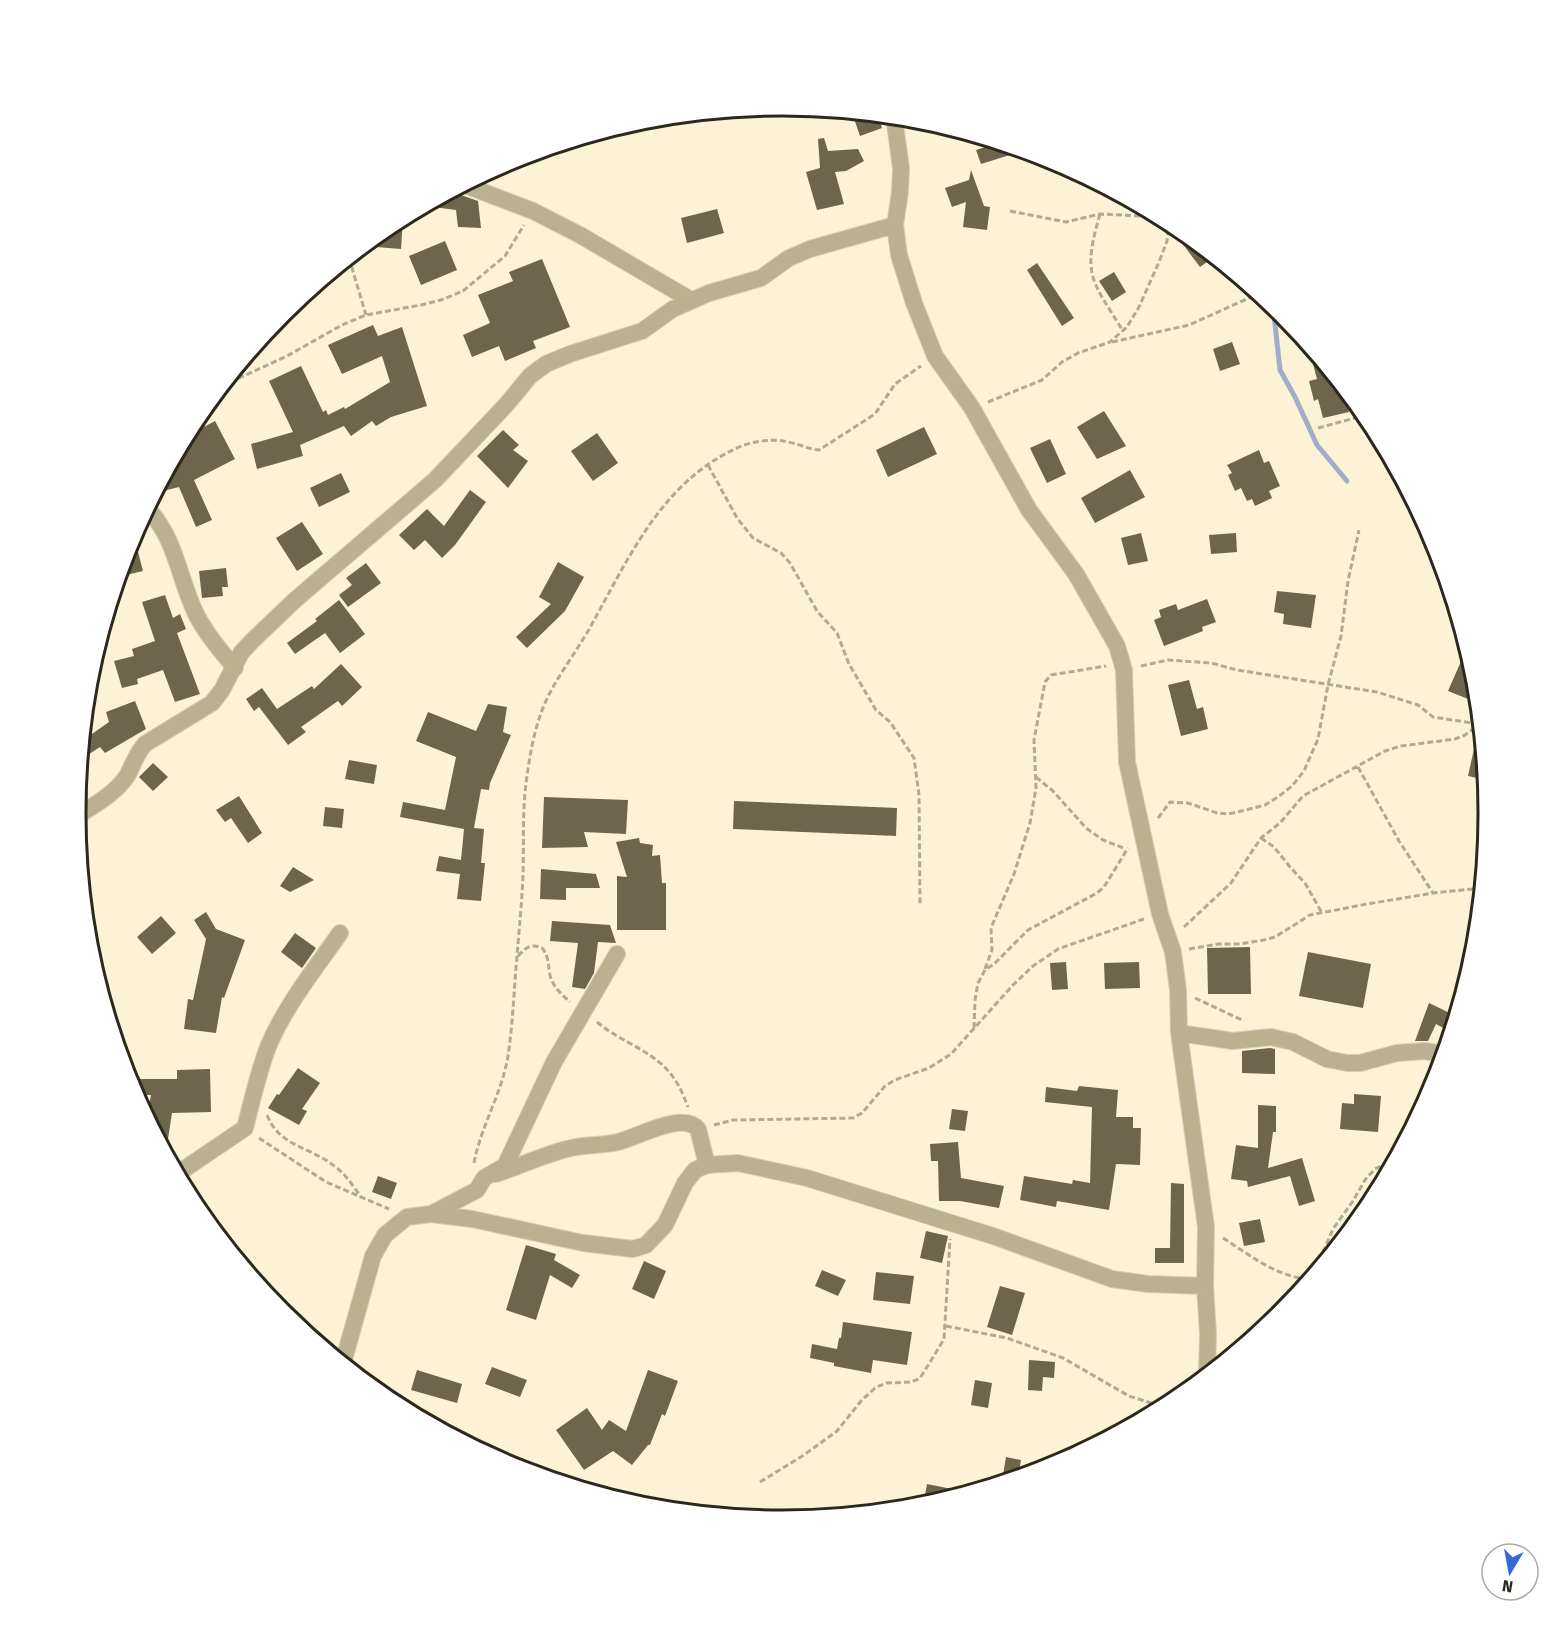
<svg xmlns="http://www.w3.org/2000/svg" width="1564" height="1626" font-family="'Fira Sans',sans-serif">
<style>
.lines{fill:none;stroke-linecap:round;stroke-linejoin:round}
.stream{stroke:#a1aec9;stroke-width:5}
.building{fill:#6d664c}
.minor-casing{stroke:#d6ceb5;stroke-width:18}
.path{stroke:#b0aa93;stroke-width:3;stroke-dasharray:6 3;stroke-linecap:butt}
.minor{stroke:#bab191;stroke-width:16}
.rim{fill:none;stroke:#2b281d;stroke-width:3}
</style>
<rect width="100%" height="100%" fill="#fcf3d6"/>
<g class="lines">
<path class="stream" d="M 1273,306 L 1280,370 L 1295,397 L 1317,445 L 1347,481"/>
</g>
<path class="building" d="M 852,113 L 878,115 L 882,128 L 860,136 Z
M 824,138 L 828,151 L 858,149 L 864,161 L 846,171 L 835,172 L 844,204 L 817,210 L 806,172 L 820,168 L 818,139 Z
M 998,143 L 1023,151 L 981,164 L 976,150 Z
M 971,170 L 984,206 L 990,207 L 987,230 L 963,227 L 966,202 L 952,207 L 945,188 L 969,180 Z
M 456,190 L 461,195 L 478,201 L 481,228 L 458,227 L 456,210 L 425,206 Z
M 717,209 L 724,233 L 687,243 L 681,218 Z
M 403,218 L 401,249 L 364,246 L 390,225 Z
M 1177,227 L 1214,257 L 1200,267 L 1173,231 Z
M 445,241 L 457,270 L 421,285 L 409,256 Z
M 542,259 L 570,327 L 533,341 L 536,348 L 505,361 L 499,346 L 472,357 L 463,335 L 490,323 L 478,295 L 513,281 L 509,272 Z
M 1037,263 L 1074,318 L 1062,326 L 1027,270 Z
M 1114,272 L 1126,292 L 1112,301 L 1099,281 Z
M 373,325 L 378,336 L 402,327 L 427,406 L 391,417 L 376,426 L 372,421 L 351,436 L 344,426 L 300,445 L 303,456 L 257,469 L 251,444 L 293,432 L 269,381 L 301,366 L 323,412 L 326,410 L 328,415 L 344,407 L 345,409 L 390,382 L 382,356 L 342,374 L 328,345 Z
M 1232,342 L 1240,364 L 1220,371 L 1213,349 Z
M 1308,345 L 1343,387 L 1349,412 L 1323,418 L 1318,399 L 1314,401 L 1309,381 L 1317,379 Z
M 1104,411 L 1126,446 L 1097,459 L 1077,427 Z
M 215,421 L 235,459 L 194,480 L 212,520 L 196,527 L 179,487 L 155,493 L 185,437 Z
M 924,427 L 937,454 L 888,477 L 876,450 Z
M 503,430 L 519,445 L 513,450 L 528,461 L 508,488 L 477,456 Z
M 597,433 L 618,463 L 593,481 L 571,451 Z
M 1050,439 L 1066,474 L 1047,483 L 1030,448 Z
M 1259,450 L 1264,463 L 1269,461 L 1280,486 L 1269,491 L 1272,498 L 1255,506 L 1252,499 L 1247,501 L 1241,488 L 1235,491 L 1228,475 L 1232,473 L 1227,465 Z
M 1130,470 L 1145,497 L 1095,523 L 1081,498 Z
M 341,473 L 350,492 L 319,507 L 310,488 Z
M 470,490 L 486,502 L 455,545 L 442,558 L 425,540 L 414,550 L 399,535 L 427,509 L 444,526 Z
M 302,522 L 323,554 L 297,571 L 276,538 Z
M 1141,533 L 1148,561 L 1128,565 L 1121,538 Z
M 1236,533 L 1237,552 L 1211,554 L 1209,535 Z
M 137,548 L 143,571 L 118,577 L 126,551 Z
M 558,562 L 584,577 L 565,611 L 527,648 L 516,637 L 551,604 L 539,597 Z
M 366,563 L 381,583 L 348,607 L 339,595 L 352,585 L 346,578 Z
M 226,568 L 228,587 L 222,587 L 223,596 L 202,598 L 199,571 Z
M 1277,591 L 1316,595 L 1311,628 L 1283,624 L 1284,614 L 1274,612 Z
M 165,595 L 173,618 L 180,614 L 186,629 L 177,633 L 200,694 L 175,702 L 163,670 L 137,679 L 138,684 L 122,688 L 114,661 L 134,656 L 132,649 L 155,641 L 142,602 Z
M 1207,599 L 1216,622 L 1202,627 L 1203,631 L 1164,646 L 1154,620 L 1161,617 L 1159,610 L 1176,604 L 1178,610 Z
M 339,600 L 365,634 L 340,653 L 325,633 L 295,654 L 287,643 L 317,621 L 315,619 Z
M 1462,659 L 1472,663 L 1475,675 L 1477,691 L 1473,701 L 1448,691 Z
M 341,664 L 362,687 L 342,706 L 338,701 L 301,727 L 306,732 L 288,745 L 259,707 L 254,711 L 246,699 L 262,688 L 277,709 L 312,686 L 314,689 Z
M 1189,680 L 1197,709 L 1203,707 L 1208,729 L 1181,736 L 1168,685 Z
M 135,701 L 146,729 L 105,753 L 100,747 L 80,760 L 82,741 L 109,722 L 106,712 Z
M 488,704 L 507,707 L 503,732 L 511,735 L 490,783 L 489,790 L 481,789 L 474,828 L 484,829 L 481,863 L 485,863 L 481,901 L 457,899 L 460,874 L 436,871 L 439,856 L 461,860 L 464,829 L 400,817 L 403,802 L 445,810 L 456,757 L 416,741 L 428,712 L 476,731 Z
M 1478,731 L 1481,731 L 1486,780 L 1468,776 Z
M 349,760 L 377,765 L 374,784 L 345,779 Z
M 153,763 L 168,777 L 153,791 L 139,777 Z
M 239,796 L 262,833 L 248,843 L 231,818 L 225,822 L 216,810 Z
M 544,797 L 628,800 L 626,834 L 584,832 L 588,847 L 542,848 Z
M 734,801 L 897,808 L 896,836 L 733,829 Z
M 325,807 L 344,809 L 342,828 L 323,826 Z
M 639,838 L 640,843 L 653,845 L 652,856 L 660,855 L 662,883 L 666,883 L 666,930 L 617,930 L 617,876 L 627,877 L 616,842 Z
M 293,867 L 314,880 L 290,892 L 280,886 Z
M 541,869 L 596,874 L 600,888 L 566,888 L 566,900 L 540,899 Z
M 206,912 L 216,929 L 245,940 L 224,998 L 222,997 L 216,1033 L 184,1029 L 188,999 L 193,1000 L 206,939 L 194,920 Z
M 161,916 L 176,933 L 152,954 L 137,937 Z
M 552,921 L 610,925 L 616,943 L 598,942 L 594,973 L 585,989 L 572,987 L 578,943 L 550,941 Z
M 295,933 L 316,948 L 302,968 L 281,952 Z
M 1250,947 L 1251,994 L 1208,994 L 1207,948 Z
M 1308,952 L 1371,964 L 1363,1008 L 1299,996 Z
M 1066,962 L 1068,989 L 1052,990 L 1050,963 Z
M 1139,962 L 1140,988 L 1105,989 L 1104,963 Z
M 1429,1003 L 1456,1016 L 1451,1032 L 1436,1024 L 1428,1041 L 1415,1041 Z
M 1270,1048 L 1275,1049 L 1275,1074 L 1242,1073 L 1242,1051 Z
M 298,1068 L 320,1083 L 302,1109 L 307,1111 L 299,1125 L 268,1108 L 277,1094 L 279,1095 Z
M 210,1069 L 211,1112 L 172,1113 L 166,1152 L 147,1117 L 151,1095 L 136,1095 L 136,1079 L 177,1079 L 177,1070 Z
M 1079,1086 L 1118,1090 L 1116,1117 L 1133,1117 L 1133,1128 L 1141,1128 L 1140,1165 L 1116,1164 L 1109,1210 L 1057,1201 L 1056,1207 L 1020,1200 L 1024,1176 L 1072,1184 L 1073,1180 L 1090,1183 L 1092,1107 L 1045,1102 L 1046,1087 L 1077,1091 Z
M 1354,1094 L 1381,1096 L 1378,1132 L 1340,1129 L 1342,1103 L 1354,1104 Z
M 1258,1105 L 1276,1106 L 1276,1132 L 1273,1132 L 1268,1168 L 1302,1158 L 1315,1201 L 1299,1206 L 1290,1176 L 1248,1187 L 1247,1181 L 1231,1179 L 1236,1145 L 1258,1148 Z
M 952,1109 L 968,1111 L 965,1131 L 949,1129 Z
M 958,1142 L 961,1178 L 1004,1186 L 999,1208 L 960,1201 L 939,1201 L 938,1161 L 931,1161 L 930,1144 Z
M 378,1176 L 397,1183 L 391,1199 L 372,1192 Z
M 1171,1183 L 1184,1184 L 1184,1263 L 1155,1263 L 1155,1248 L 1170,1248 Z
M 1260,1219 L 1265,1242 L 1244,1246 L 1239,1223 Z
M 926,1231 L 948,1236 L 942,1263 L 920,1258 Z
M 526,1245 L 556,1254 L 554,1260 L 580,1275 L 572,1288 L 550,1275 L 536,1320 L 506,1310 Z
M 644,1261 L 666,1271 L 654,1299 L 632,1289 Z
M 822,1270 L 846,1280 L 838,1296 L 815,1286 Z
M 876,1272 L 914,1276 L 910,1304 L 873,1300 Z
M 1000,1286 L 1025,1293 L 1012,1335 L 987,1327 Z
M 843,1322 L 912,1332 L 907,1365 L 873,1360 L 871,1373 L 834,1366 L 834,1363 L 810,1358 L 812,1344 L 837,1349 L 839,1338 L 841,1338 Z
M 1029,1360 L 1055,1362 L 1054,1378 L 1043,1377 L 1042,1391 L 1028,1390 Z
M 492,1367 L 527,1380 L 520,1397 L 485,1384 Z
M 417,1370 L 462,1384 L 457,1403 L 411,1390 Z
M 648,1370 L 678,1381 L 665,1416 L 662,1414 L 650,1445 L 648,1445 L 632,1465 L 613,1451 L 584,1470 L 556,1430 L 587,1408 L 602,1430 L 609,1420 L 626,1431 Z
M 975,1380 L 992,1383 L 988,1408 L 971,1405 Z
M 1006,1457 L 1021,1460 L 1018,1477 L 1002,1481 Z
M 927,1484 L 967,1492 L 923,1506 Z"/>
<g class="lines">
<defs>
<path id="minor" d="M 894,117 L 901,168 L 900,192 L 895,225 L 899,255 L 914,303 L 935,356 L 972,408 L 1029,510 L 1076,574 L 1117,646 L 1124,670 L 1127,762 L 1160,914 L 1173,952 L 1178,990 L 1179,1033 L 1206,1227 L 1205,1286 L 1208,1334 L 1207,1374
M 465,185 L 533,211 L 580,235 L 691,300
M 147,508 C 177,540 178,577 196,614 C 206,634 221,651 235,668
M 75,817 C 92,807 116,793 127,776 C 133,765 136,754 145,744 L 212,703 L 222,690 L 241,653 L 252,641 L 295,600 L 435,480 L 506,405 L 530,376 L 546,364 L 570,354 L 642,331 L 673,309 L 709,293 L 761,278 L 789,258 L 810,249 L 895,225
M 1179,1033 L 1233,1041 L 1271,1037 L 1293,1042 L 1327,1059 L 1347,1063 L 1360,1063 L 1397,1053 L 1424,1051 L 1444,1054
M 177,1174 L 245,1128 C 252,1101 258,1073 268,1047 C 285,1006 315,969 340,933
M 496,1174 C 520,1166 543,1155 567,1149 C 584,1144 602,1146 618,1142 C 638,1137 682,1111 698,1129 L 707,1165
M 431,1214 L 477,1190 L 484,1178 L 505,1166 L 554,1062 L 617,954
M 343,1363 L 373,1256 L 385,1235 L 407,1217 L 431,1214 L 472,1219 L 583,1243 L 633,1249 L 646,1245 L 665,1225 L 685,1183 L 695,1170 L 707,1165 L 738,1163 L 807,1178 L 993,1236 L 1112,1279 L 1148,1284 L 1205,1286"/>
</defs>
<use href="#minor" class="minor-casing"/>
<path class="path" d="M 1010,211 L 1066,222 L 1100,214 L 1160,217
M 1100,214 C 1082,276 1091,279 1123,331
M 349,258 L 366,315
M 1112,342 L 1189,325 L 1258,294
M 222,386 L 287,356 L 342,325 L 366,315 L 421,305 L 441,300 L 463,291 L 505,256 L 524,225
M 988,402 L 1042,380 L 1062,362 L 1078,353 L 1110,342 L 1127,327 L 1139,307 L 1159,262 L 1167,241 L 1169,222
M 1318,428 L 1366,415
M 708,465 L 737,518 L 753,538 L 781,553 L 790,563 L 817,611 L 837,633 L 849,664 L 876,710 L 890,722 L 914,758 L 919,795 L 920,904
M 1141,666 L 1168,660 L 1211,663 L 1237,670 L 1377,692 L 1418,705 L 1433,717 L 1479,724
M 1358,767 L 1399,841 L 1433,893
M 1036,777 L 1053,791 L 1086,828 L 1103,840 L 1126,849
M 1158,818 L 1170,802 L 1188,803 L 1217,813 L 1228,814 L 1246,810 L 1265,805 L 1278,797 L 1292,786 L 1304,771 L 1318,739 L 1328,685 L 1341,636 L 1348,581 L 1359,530
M 1261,838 L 1274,847 L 1290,867 L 1305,883 L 1322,913
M 1184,927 L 1231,883 L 1261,838 L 1280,823 L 1303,796 L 1385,751 L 1401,746 L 1455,739 L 1465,735 L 1480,724
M 1189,949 L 1218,944 L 1240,944 L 1264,940 L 1275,937 L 1310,915 L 1367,904 L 1433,893 L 1482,888
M 518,956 C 525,948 531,943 542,948 C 549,956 548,965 550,975 C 553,987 561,994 570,1002
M 985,969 L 992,950 L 991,928 L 1014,874 L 1030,823 L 1036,788 L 1034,740 L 1045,682 L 1051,675 L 1106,666
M 1195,998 L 1244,1021
M 597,1022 C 620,1042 655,1051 673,1077 C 680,1086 684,1097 688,1107
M 974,1028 L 975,1000 L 978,983 L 985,970 L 994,964 L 1028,930 L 1097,893 L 1104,887 L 1128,848
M 267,1115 C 279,1146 310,1147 333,1165 C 345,1173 353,1186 361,1197
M 714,1125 L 733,1120 L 853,1118 L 862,1113 L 885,1086 L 895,1080 L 929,1068 L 951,1054 L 1013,985 L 1033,966 L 1058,949 L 1144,919
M 259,1138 L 326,1182 L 389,1209
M 474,1163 C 481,1126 502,1093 508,1056 C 513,1023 514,989 517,956 C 519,929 522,902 523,875 C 524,842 522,809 527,776 C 531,747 537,715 552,689 C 564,667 580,646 592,624 C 629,557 662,483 735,449 C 751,441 772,438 788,442 C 799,444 808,449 819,450 L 875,414 L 895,384 L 921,366
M 1223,1238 C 1253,1257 1272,1274 1309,1280
M 1312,1277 L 1333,1229 L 1353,1201 L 1365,1180 L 1375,1169 L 1387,1163 L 1403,1144
M 946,1326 L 1007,1338 L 1063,1358 L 1129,1396 L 1164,1407
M 760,1482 L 804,1455 L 837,1431 L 861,1401 L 875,1388 L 886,1383 L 910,1382 L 919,1379 L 924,1372 L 944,1339 L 950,1239"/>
<use href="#minor" class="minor"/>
</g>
<path d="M0 0H1564V1626H0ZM782 116H782A696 696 0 0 1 1478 812V814A696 696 0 0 1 782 1510H782A696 696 0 0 1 86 814V812A696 696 0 0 1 782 116Z" fill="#fff" fill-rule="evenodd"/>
<path class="rim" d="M782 116H782A696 696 0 0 1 1478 812V814A696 696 0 0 1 782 1510H782A696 696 0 0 1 86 814V812A696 696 0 0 1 782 116Z"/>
<g transform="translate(1510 1572) rotate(190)"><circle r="28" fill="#ffffff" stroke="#aaa9a5" stroke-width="1.5"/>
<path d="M0-4.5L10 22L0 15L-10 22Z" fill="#3867d7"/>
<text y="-9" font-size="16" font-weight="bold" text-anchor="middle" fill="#2b281d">N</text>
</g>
</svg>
